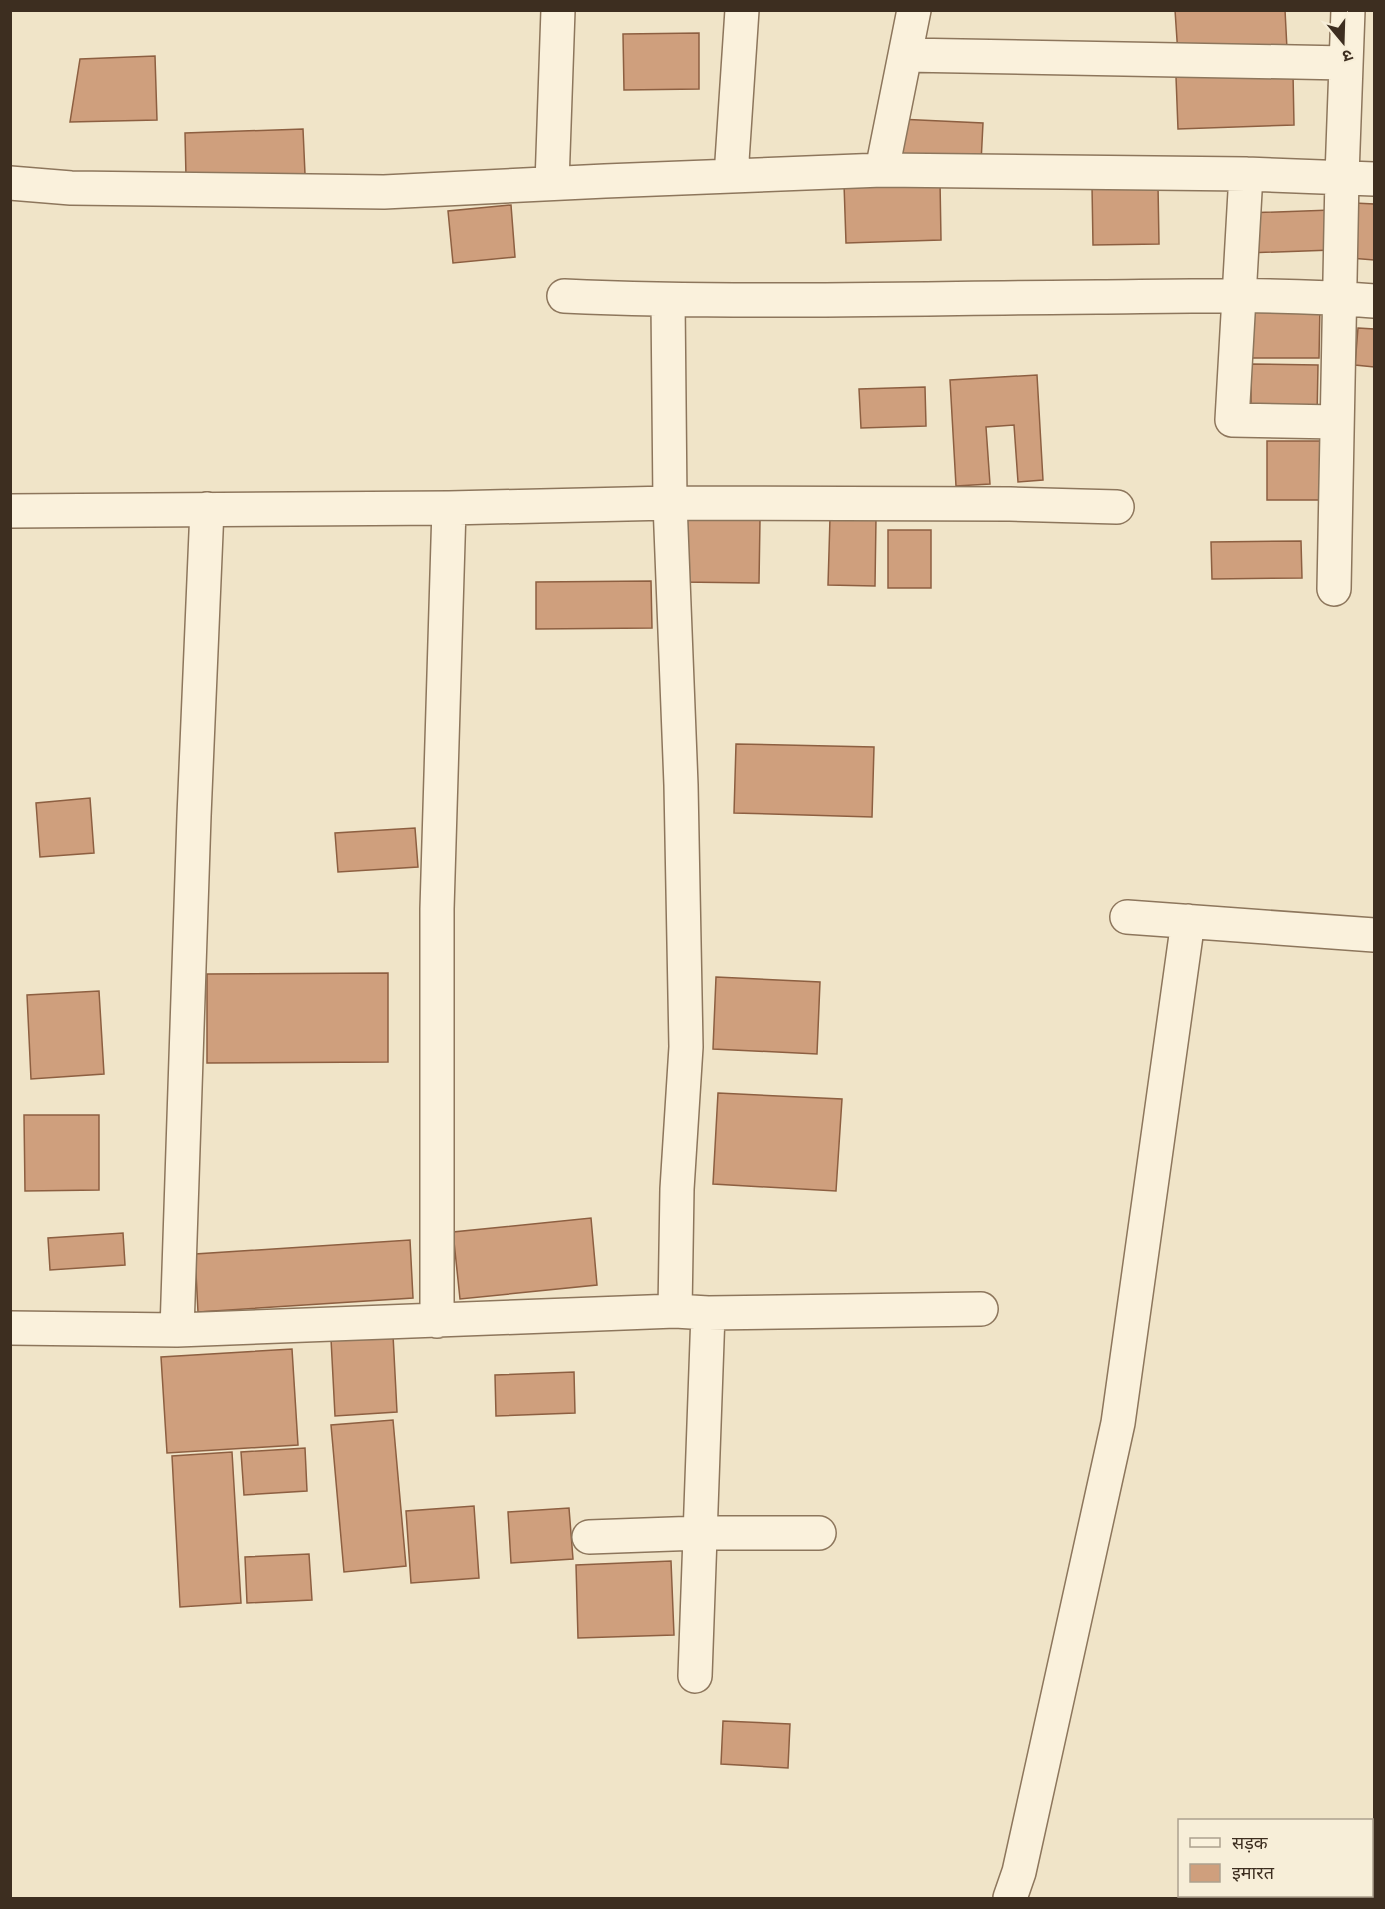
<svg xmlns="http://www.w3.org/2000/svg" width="1385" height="1909" font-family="'IBM Plex Serif','Noto Sans Devanagari',serif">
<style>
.building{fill:#cf9f7d;stroke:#8d5f41;stroke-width:1.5}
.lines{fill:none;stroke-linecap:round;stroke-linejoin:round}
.street-casing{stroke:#8d765c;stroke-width:36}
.street{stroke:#faf1dc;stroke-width:33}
</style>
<rect width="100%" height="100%" fill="#f0e4c8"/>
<path class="building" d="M 1175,10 L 1285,10 L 1287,49 L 1178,55 Z
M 699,33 L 699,89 L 624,90 L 623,34 Z
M 155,56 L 157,120 L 70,122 L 80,59 Z
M 1293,73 L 1294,125 L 1178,129 L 1176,77 Z
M 898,119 L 983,123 L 981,163 L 896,159 Z
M 303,129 L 305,174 L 186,177 L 185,133 Z
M 940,181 L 941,240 L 846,243 L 844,184 Z
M 1158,185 L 1159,244 L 1093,245 L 1092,186 Z
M 1354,203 L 1374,204 L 1374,260 L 1350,258 Z
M 511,205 L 515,257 L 453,263 L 448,211 Z
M 1331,210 L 1332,250 L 1247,253 L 1246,213 Z
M 1246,303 L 1320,304 L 1319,358 L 1245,358 Z
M 1358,328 L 1374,329 L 1374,367 L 1355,365 Z
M 1251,364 L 1318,365 L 1317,417 L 1251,416 Z
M 1037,375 L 1043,480 L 1018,482 L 1014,425 L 986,427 L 990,484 L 956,486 L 950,380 Z
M 925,387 L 926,426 L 861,428 L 859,389 Z
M 1267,441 L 1321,441 L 1321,500 L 1267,500 Z
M 830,518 L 876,518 L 875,586 L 828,585 Z
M 681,519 L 760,520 L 759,583 L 680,582 Z
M 888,530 L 931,530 L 931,588 L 888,588 Z
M 1301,541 L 1302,578 L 1212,579 L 1211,542 Z
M 651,581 L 652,628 L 536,629 L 536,582 Z
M 736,744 L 874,747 L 872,817 L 734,813 Z
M 90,798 L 94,853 L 40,857 L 36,803 Z
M 415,828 L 418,867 L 338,872 L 335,833 Z
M 388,973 L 388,1062 L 207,1063 L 207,974 Z
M 716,977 L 820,982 L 817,1054 L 713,1049 Z
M 99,991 L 104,1074 L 31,1079 L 27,995 Z
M 718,1093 L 842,1099 L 836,1191 L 713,1184 Z
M 24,1115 L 99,1115 L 99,1190 L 25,1191 Z
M 591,1218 L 597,1285 L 460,1299 L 453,1232 Z
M 123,1233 L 125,1265 L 50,1270 L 48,1238 Z
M 410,1240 L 413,1298 L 198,1312 L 195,1254 Z
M 393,1335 L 397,1412 L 335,1416 L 331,1339 Z
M 292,1349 L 298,1445 L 167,1453 L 161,1357 Z
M 574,1372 L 575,1413 L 496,1416 L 495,1375 Z
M 393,1420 L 406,1566 L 344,1572 L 331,1425 Z
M 305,1448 L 307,1491 L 244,1495 L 241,1452 Z
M 232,1452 L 241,1603 L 180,1607 L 172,1456 Z
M 474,1506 L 479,1578 L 411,1583 L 406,1511 Z
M 569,1508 L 573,1559 L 511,1563 L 508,1512 Z
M 309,1554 L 312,1600 L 247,1603 L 245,1557 Z
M 671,1561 L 674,1635 L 578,1638 L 576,1565 Z
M 723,1721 L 790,1724 L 788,1768 L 721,1764 Z"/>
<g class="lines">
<defs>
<path id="street" d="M 905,55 L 1346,63
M 882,170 L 914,10
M 1246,174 L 1232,420 L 1336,422
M 731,176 L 742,10
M 10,183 L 71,188 L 384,192 L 605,181 L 882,170 L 1246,174 L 1374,179
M 552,183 L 558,10
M 564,296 C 742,304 920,298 1098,297 C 1190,296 1283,293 1374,301
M 668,301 L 670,503 L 681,785 L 686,1047 L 677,1189 L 675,1311
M 10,511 L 449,508 L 670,503 L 1010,504 L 1117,507
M 1334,589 L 1342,176 L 1348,10
M 1127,917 L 1374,935
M 437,1321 L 437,909 L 449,508
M 10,1328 L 177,1330 L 675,1311 L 708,1313 L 981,1309
M 177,1330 L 194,816 L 207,509
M 589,1537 L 700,1533 L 819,1533
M 695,1676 L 708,1313
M 1010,1898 L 1019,1872 L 1118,1423 L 1188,921"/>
</defs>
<use href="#street" class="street-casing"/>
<use href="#street" class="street"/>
</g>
<rect width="1385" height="1909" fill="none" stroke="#3d2e20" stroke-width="24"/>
<rect x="1178" y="1819" width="195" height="78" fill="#f7eed8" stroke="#ada18e" stroke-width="1.5"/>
<rect x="1190" y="1838" width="30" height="9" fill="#faf1dc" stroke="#ada18e" stroke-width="1.5"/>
<text x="1232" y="1849" font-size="18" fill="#3d2e20">सड़क</text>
<rect x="1190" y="1864" width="30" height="18" fill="#cf9f7d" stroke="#ada18e" stroke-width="1.5"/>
<text x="1232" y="1879" font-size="18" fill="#3d2e20">इमारत</text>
<g transform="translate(1343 42) rotate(161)" stroke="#f7eed8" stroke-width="4.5" paint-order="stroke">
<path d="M0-4.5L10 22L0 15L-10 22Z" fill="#3d2e20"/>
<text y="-9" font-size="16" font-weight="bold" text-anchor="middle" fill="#3d2e20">उ</text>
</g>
</svg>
